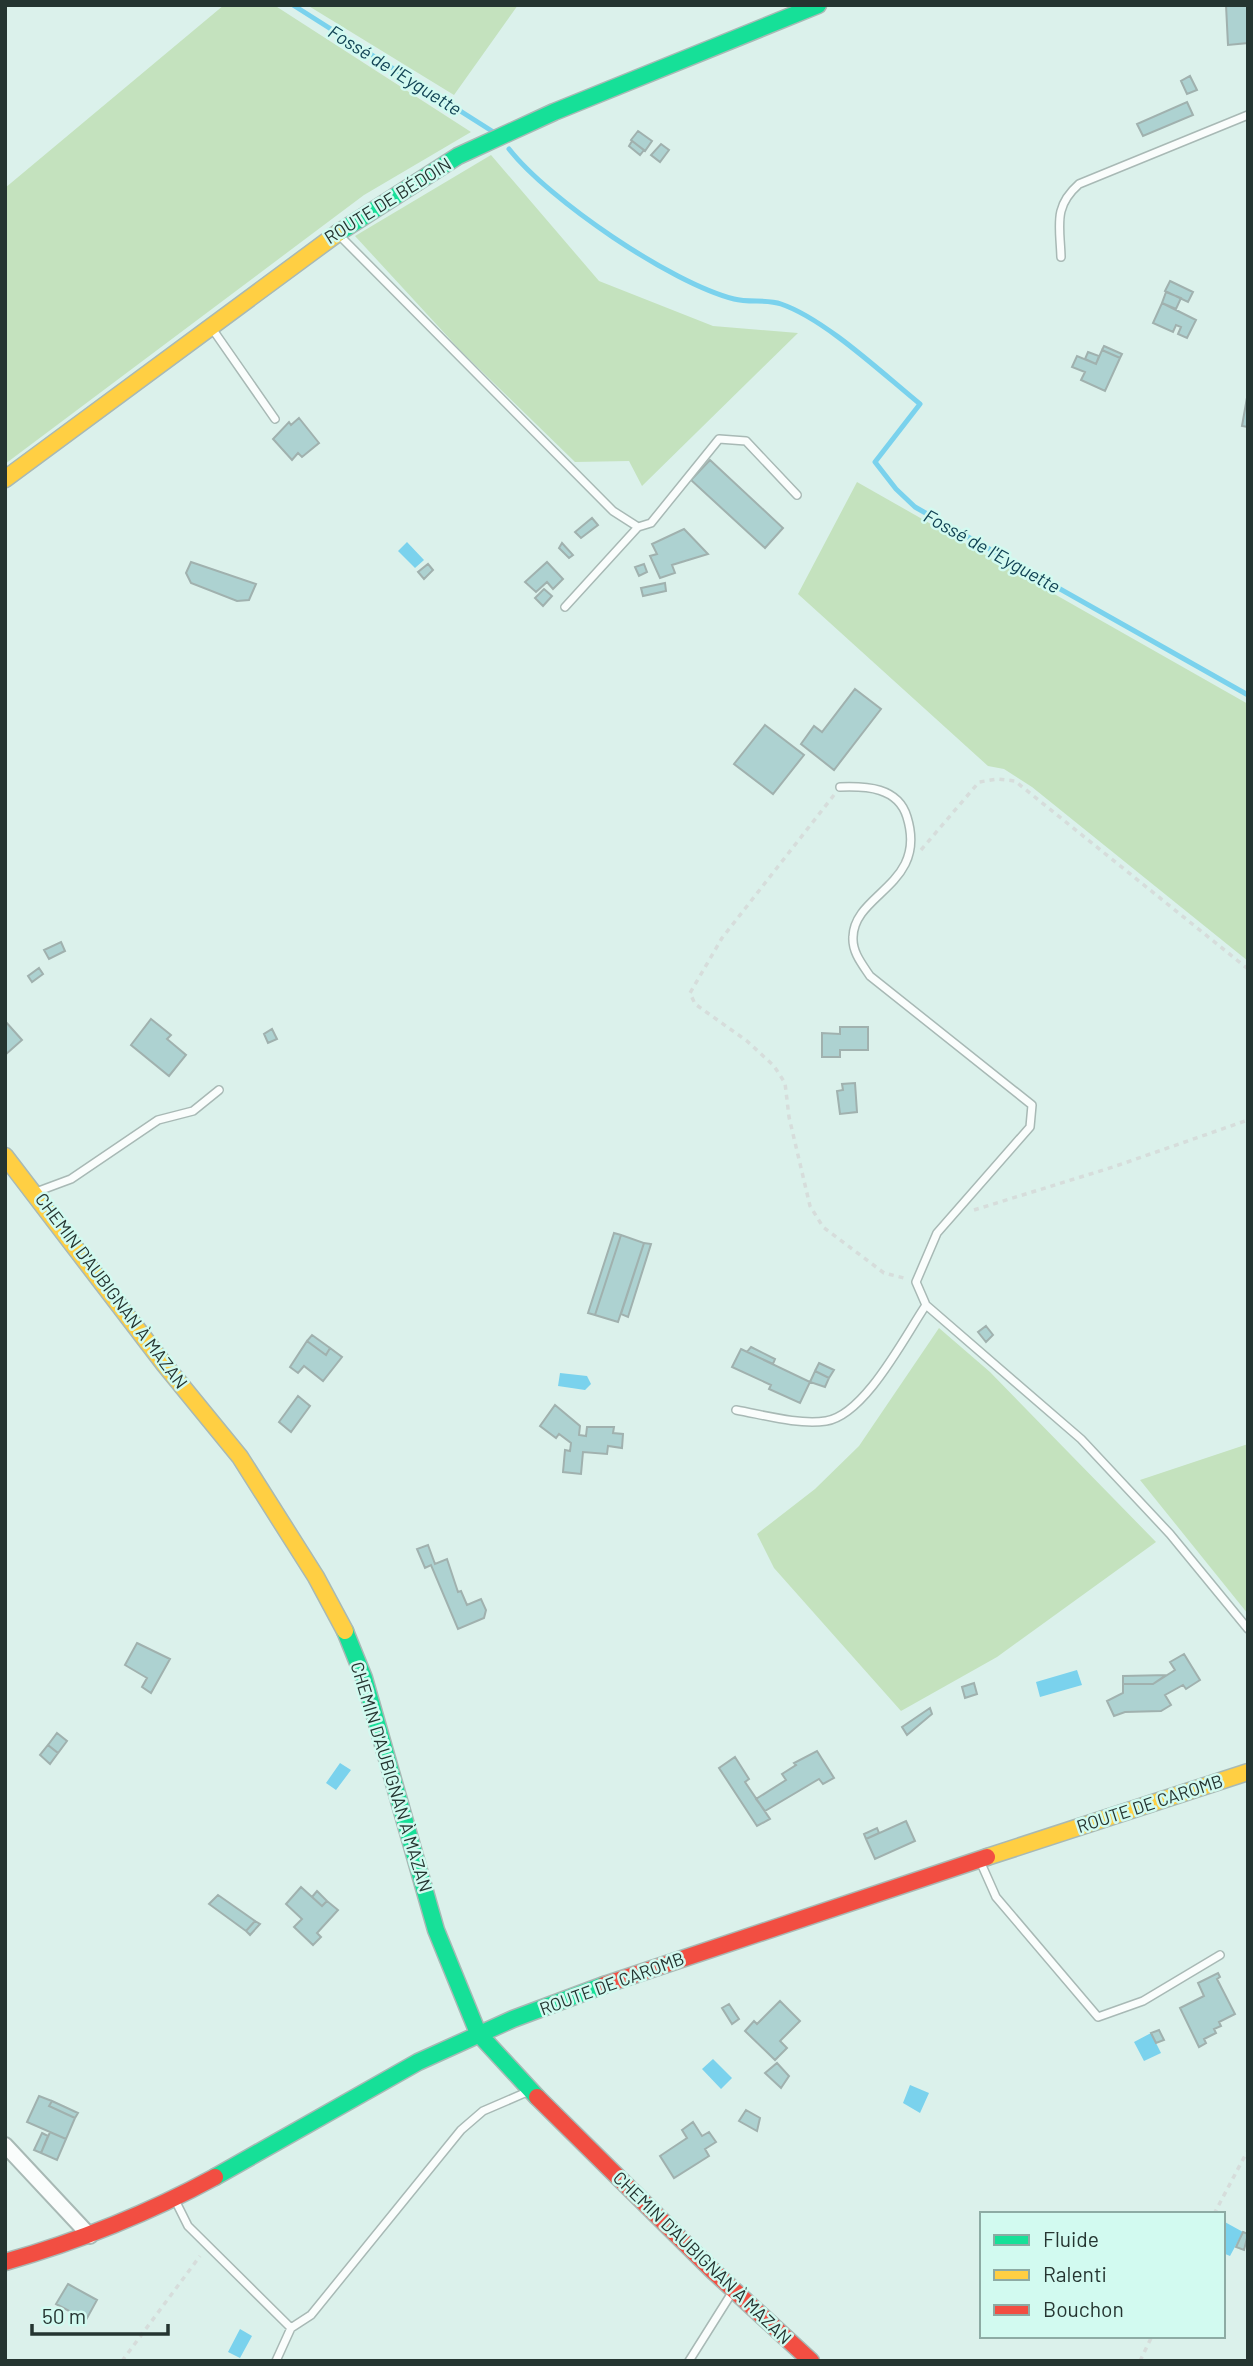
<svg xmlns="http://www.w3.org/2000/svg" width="1253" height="2366" font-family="Barlow,sans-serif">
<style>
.green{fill:#c4e2be}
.water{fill:#7ad2ed}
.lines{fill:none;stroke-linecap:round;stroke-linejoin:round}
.stream{stroke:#7ad2ed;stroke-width:5}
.building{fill:#add2d1;stroke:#a0b1ae;stroke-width:2}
.lane-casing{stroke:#a8b9b5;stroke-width:10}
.street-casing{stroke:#a8b9b5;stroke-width:18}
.fast-casing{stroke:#a8b9b5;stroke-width:19}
.slow-casing{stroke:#a8b9b5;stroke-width:19}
.jam-casing{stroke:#a8b9b5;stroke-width:19}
.path{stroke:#d6dddb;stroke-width:3.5;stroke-dasharray:5 5;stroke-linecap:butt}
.lane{stroke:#fafdfc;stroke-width:7}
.street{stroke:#fafdfc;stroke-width:14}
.fast{stroke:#16e098;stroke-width:16}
.slow{stroke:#ffcf43;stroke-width:16}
.jam{stroke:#f24e42;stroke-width:16}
.labels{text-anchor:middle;stroke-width:5;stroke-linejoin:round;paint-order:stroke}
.street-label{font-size:18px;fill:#253531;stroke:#d2faf0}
.water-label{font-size:19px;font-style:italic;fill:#124455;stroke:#d2faf0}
</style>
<rect width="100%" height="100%" fill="#dbf1eb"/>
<path class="green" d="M 224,5 L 274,5 L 471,132 L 364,195 L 5,464 L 5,188 Z
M 307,5 L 518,5 L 454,95 Z
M 491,155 L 599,281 L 713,326 L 798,333 L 642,486 L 629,461 L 575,462 L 460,350 L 355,236 Z
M 857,482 L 1248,704 L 1248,961 L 1032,787 L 1004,769 L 988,766 L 798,594 Z
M 939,1328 L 990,1372 L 1156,1542 L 997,1657 L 901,1711 L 774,1568 L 757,1534 L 815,1489 L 859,1446 Z
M 1248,1444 L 1248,1614 L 1140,1480 Z"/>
<path class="water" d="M 407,542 L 424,560 L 415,568 L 398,551 Z
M 560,1373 L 587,1376 L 591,1384 L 585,1390 L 558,1386 Z
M 1077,1670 L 1082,1685 L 1040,1697 L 1036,1682 Z
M 340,1763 L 351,1770 L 336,1790 L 326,1783 Z
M 1151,2033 L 1161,2053 L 1144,2061 L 1134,2042 Z
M 713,2059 L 732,2078 L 721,2089 L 702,2069 Z
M 910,2085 L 929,2093 L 920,2113 L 903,2103 Z
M 1223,2221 L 1243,2232 L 1230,2256 L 1223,2253 Z
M 240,2329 L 252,2336 L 240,2358 L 228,2352 Z"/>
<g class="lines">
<path class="stream" d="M 293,5 L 495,133
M 509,149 C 549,200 671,283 734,299 C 749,303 767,299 781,304 C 825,319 883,374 920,404 L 875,462 L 896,489 L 915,507 L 1248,695"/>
</g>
<path class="building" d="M 1226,5 L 1248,5 L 1248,43 L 1228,45 Z
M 1190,76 L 1197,90 L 1187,94 L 1181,81 Z
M 1187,102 L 1193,115 L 1143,136 L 1137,124 Z
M 638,131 L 652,141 L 645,151 L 631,140 Z
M 632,141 L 644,150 L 640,155 L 629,146 Z
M 661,144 L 669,150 L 660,162 L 651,155 Z
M 1170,281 L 1193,292 L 1188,302 L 1165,291 Z
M 1166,292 L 1181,298 L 1176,309 L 1162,303 Z
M 1162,303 L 1196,320 L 1187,338 L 1178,334 L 1181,327 L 1176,325 L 1173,332 L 1153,323 Z
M 1104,346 L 1122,354 L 1120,358 L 1102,350 Z
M 1102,350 L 1120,358 L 1105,391 L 1081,380 L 1085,372 L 1072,367 L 1077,356 L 1096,364 Z
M 1088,352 L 1099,356 L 1096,364 L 1085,359 Z
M 1248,392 L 1248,427 L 1242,426 Z
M 299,418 L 319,443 L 302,457 L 298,453 L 292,460 L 273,439 L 289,422 L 291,425 Z
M 710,460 L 783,528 L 765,548 L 691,480 Z
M 592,518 L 598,525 L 581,538 L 575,532 Z
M 684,529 L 708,554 L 672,565 L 675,573 L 660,578 L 650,556 L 657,554 L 652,544 Z
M 562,543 L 573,555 L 569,558 L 559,548 Z
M 191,562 L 256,584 L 249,600 L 237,601 L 191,583 L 186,573 Z
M 547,562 L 563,579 L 553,589 L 547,582 L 536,592 L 525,582 Z
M 428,564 L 433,570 L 424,579 L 418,572 Z
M 644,564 L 647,572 L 639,576 L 635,567 Z
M 665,583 L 666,591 L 643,596 L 641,588 Z
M 544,589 L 552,596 L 543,606 L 535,598 Z
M 855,689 L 881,709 L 834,770 L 801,744 L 814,726 L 822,732 Z
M 765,725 L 804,755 L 773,794 L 734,764 Z
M 61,942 L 65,951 L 49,959 L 44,950 Z
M 39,968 L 43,974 L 32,982 L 28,976 Z
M 151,1019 L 171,1035 L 167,1039 L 186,1055 L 169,1076 L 131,1045 Z
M 5,1021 L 22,1040 L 5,1055 Z
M 840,1027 L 868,1027 L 868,1050 L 840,1050 L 840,1057 L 822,1057 L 822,1033 L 840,1034 Z
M 272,1029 L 277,1039 L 268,1043 L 264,1034 Z
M 855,1083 L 857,1112 L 840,1114 L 837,1091 L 843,1090 L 842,1084 Z
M 614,1233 L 621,1235 L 595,1315 L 588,1313 Z
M 621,1235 L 644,1243 L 618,1322 L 595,1315 Z
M 644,1243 L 651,1244 L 628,1317 L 621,1314 Z
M 986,1326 L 993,1335 L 986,1342 L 978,1332 Z
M 312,1335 L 330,1348 L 326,1355 L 307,1341 Z
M 307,1341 L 326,1355 L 330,1348 L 342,1357 L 323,1381 L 304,1366 L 298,1373 L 290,1367 Z
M 751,1347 L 775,1359 L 773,1364 L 747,1352 Z
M 741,1349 L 810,1382 L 800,1403 L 769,1389 L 771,1385 L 732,1367 Z
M 819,1363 L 834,1370 L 829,1378 L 815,1371 Z
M 815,1371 L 829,1378 L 825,1387 L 810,1382 Z
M 298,1396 L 310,1406 L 291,1432 L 279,1422 Z
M 555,1405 L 580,1426 L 579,1435 L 586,1436 L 587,1427 L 614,1427 L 613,1433 L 623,1434 L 622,1448 L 608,1446 L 607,1454 L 583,1452 L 581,1474 L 563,1472 L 565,1450 L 570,1451 L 571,1443 L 559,1434 L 556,1438 L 540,1426 Z
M 428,1545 L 435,1564 L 447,1559 L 458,1592 L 461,1591 L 467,1605 L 481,1599 L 486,1610 L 484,1618 L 458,1629 L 431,1565 L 425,1568 L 417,1549 Z
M 137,1643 L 170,1659 L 151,1693 L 142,1687 L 147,1678 L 125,1665 Z
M 1184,1654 L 1200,1680 L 1186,1689 L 1183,1685 L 1165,1695 L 1171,1705 L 1161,1711 L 1125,1712 L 1114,1716 L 1107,1701 L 1123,1693 L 1123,1684 L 1153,1684 L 1175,1670 L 1170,1662 Z
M 1166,1675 L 1153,1684 L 1123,1684 L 1123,1676 Z
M 974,1683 L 977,1694 L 965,1698 L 962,1687 Z
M 930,1708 L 932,1714 L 907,1735 L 902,1727 Z
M 57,1733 L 67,1741 L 58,1753 L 48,1745 Z
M 48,1745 L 58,1753 L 50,1764 L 40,1755 Z
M 817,1751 L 834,1778 L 823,1784 L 819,1779 L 765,1811 L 756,1799 L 786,1780 L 782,1774 L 796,1765 L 794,1763 Z
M 735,1757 L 749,1779 L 745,1782 L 770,1819 L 757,1826 L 719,1768 Z
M 906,1821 L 915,1841 L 875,1859 L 866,1839 Z
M 877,1828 L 879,1833 L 866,1839 L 864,1834 Z
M 301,1887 L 322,1906 L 327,1901 L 338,1910 L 317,1933 L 321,1937 L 313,1945 L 294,1927 L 302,1919 L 286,1904 Z
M 317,1891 L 327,1901 L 322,1906 L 312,1897 Z
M 218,1895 L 255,1921 L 246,1931 L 209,1904 Z
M 255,1921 L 260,1924 L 250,1935 L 246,1931 Z
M 1218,1973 L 1220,1977 L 1217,1979 L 1235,2014 L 1219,2022 L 1221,2026 L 1214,2029 L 1216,2033 L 1204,2039 L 1206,2043 L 1199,2047 L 1180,2008 L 1204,1996 L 1198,1983 Z
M 780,2001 L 800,2021 L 780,2041 L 787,2048 L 775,2060 L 745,2031 L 754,2021 L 757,2024 Z
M 729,2004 L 739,2019 L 732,2024 L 722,2008 Z
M 1159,2030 L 1164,2040 L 1156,2043 L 1151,2033 Z
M 777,2063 L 789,2076 L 781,2088 L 765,2073 Z
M 39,2096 L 52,2101 L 49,2106 L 75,2118 L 66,2139 L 27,2122 Z
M 52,2101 L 78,2113 L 75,2118 L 49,2106 Z
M 746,2110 L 760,2118 L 757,2131 L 739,2121 Z
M 693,2122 L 702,2136 L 709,2132 L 716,2142 L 705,2149 L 709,2156 L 674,2178 L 660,2156 L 687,2138 L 682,2130 Z
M 50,2132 L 66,2139 L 57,2160 L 41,2153 Z
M 42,2133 L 48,2136 L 41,2153 L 34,2150 Z
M 1243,2232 L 1248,2234 L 1244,2250 L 1236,2247 Z
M 68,2284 L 97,2300 L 86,2320 L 56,2304 Z"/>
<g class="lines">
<defs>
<path id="lane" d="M 340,236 L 613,511 L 638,527 L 651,523 L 719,439 L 746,441 L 797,495
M 1061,257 C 1060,225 1053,207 1079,184 L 1248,115
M 211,327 L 275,419
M 565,607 L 638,527
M 840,787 C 866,786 898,787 907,817 C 928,885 854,893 853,937 C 852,952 862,964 870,976 L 1032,1105 L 1030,1127 L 937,1233 L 916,1282 L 926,1305 L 1081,1439 L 1170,1534 L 1248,1629
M 36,1192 L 71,1179 L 158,1120 L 193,1111 L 219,1090
M 736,1410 C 764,1415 798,1425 826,1421 C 865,1415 905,1336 926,1305
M 980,1861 L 996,1897 L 1098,2017 L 1143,2001 L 1220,1955
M 175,2200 L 188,2226 L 291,2328 L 311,2315 L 461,2130 L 483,2111 L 527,2092
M 276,2361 L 291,2328
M 689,2361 L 733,2291"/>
<path id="street" d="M 5,2145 L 90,2236"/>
<path id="fast" d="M 338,233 L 458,156 L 554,112 L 818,5
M 345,1631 L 364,1678 L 436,1930 L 478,2033 L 537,2097
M 215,2177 L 418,2062 L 513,2019 L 604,1985"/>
<path id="slow" d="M 5,479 L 338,233
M 5,1156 L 164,1364 L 240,1457 L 316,1577 L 345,1631
M 987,1857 L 1248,1772"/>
<path id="jam" d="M 604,1985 L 987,1857
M 537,2097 L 712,2270 L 811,2361
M 5,2262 C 79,2241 147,2214 215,2177"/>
</defs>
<use href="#lane" class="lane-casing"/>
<use href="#street" class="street-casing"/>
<use href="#fast" class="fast-casing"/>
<use href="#slow" class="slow-casing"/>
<use href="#jam" class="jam-casing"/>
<path class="path" d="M 834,795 L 722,938 L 690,993 L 695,1004 L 747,1041 L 774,1066 L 785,1083 L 789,1117 L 810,1206 L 823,1227 L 884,1273 L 904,1278
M 921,850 L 979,782 L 998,779 L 1015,781 L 1248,969
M 974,1210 L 1113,1167 L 1248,1120
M 1214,2214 L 1248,2150
M 122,2361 L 200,2256
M 1140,2361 L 1152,2336"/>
<use href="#lane" class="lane"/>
<use href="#street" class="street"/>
<use href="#fast" class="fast"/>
<use href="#slow" class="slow"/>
<use href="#jam" class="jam"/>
</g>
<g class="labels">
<g class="street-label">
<text transform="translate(388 201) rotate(-32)" y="6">ROUTE DE BÉDOIN</text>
<text transform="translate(111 1291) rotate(53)" y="6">CHEMIN D'AUBIGNAN À MAZAN</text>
<text transform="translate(391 1777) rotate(73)" y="6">CHEMIN D'AUBIGNAN À MAZAN</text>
<text transform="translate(1150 1804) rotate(-18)" y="6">ROUTE DE CAROMB</text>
<text transform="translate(612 1984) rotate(-20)" y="6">ROUTE DE CAROMB</text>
<text transform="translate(702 2258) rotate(44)" y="6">CHEMIN D'AUBIGNAN À MAZAN</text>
</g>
<g class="water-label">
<text transform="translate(395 70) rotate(32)" y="7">Fossé de l'Eyguette</text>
<text transform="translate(992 551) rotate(29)" y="7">Fossé de l'Eyguette</text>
</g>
</g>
<rect width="1253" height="2366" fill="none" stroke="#253531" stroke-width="14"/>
<rect x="980" y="2212" width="245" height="126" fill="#d2faf0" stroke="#8daba4" stroke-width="2"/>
<rect x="994" y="2235" width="35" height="10" fill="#16e098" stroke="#8daba4" stroke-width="2"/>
<text x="1043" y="2247" font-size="21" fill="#253531">Fluide</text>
<rect x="994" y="2270" width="35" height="10" fill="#ffcf43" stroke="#8daba4" stroke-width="2"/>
<text x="1043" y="2282" font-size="21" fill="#253531">Ralenti</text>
<rect x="994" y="2305" width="35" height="10" fill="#f24e42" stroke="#8daba4" stroke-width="2"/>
<text x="1043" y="2317" font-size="21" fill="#253531">Bouchon</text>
<path d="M32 2324v10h136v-10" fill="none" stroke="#253531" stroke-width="3.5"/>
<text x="42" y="2324" font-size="21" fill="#253531" stroke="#d2faf0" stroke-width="5" paint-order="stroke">50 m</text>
</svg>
